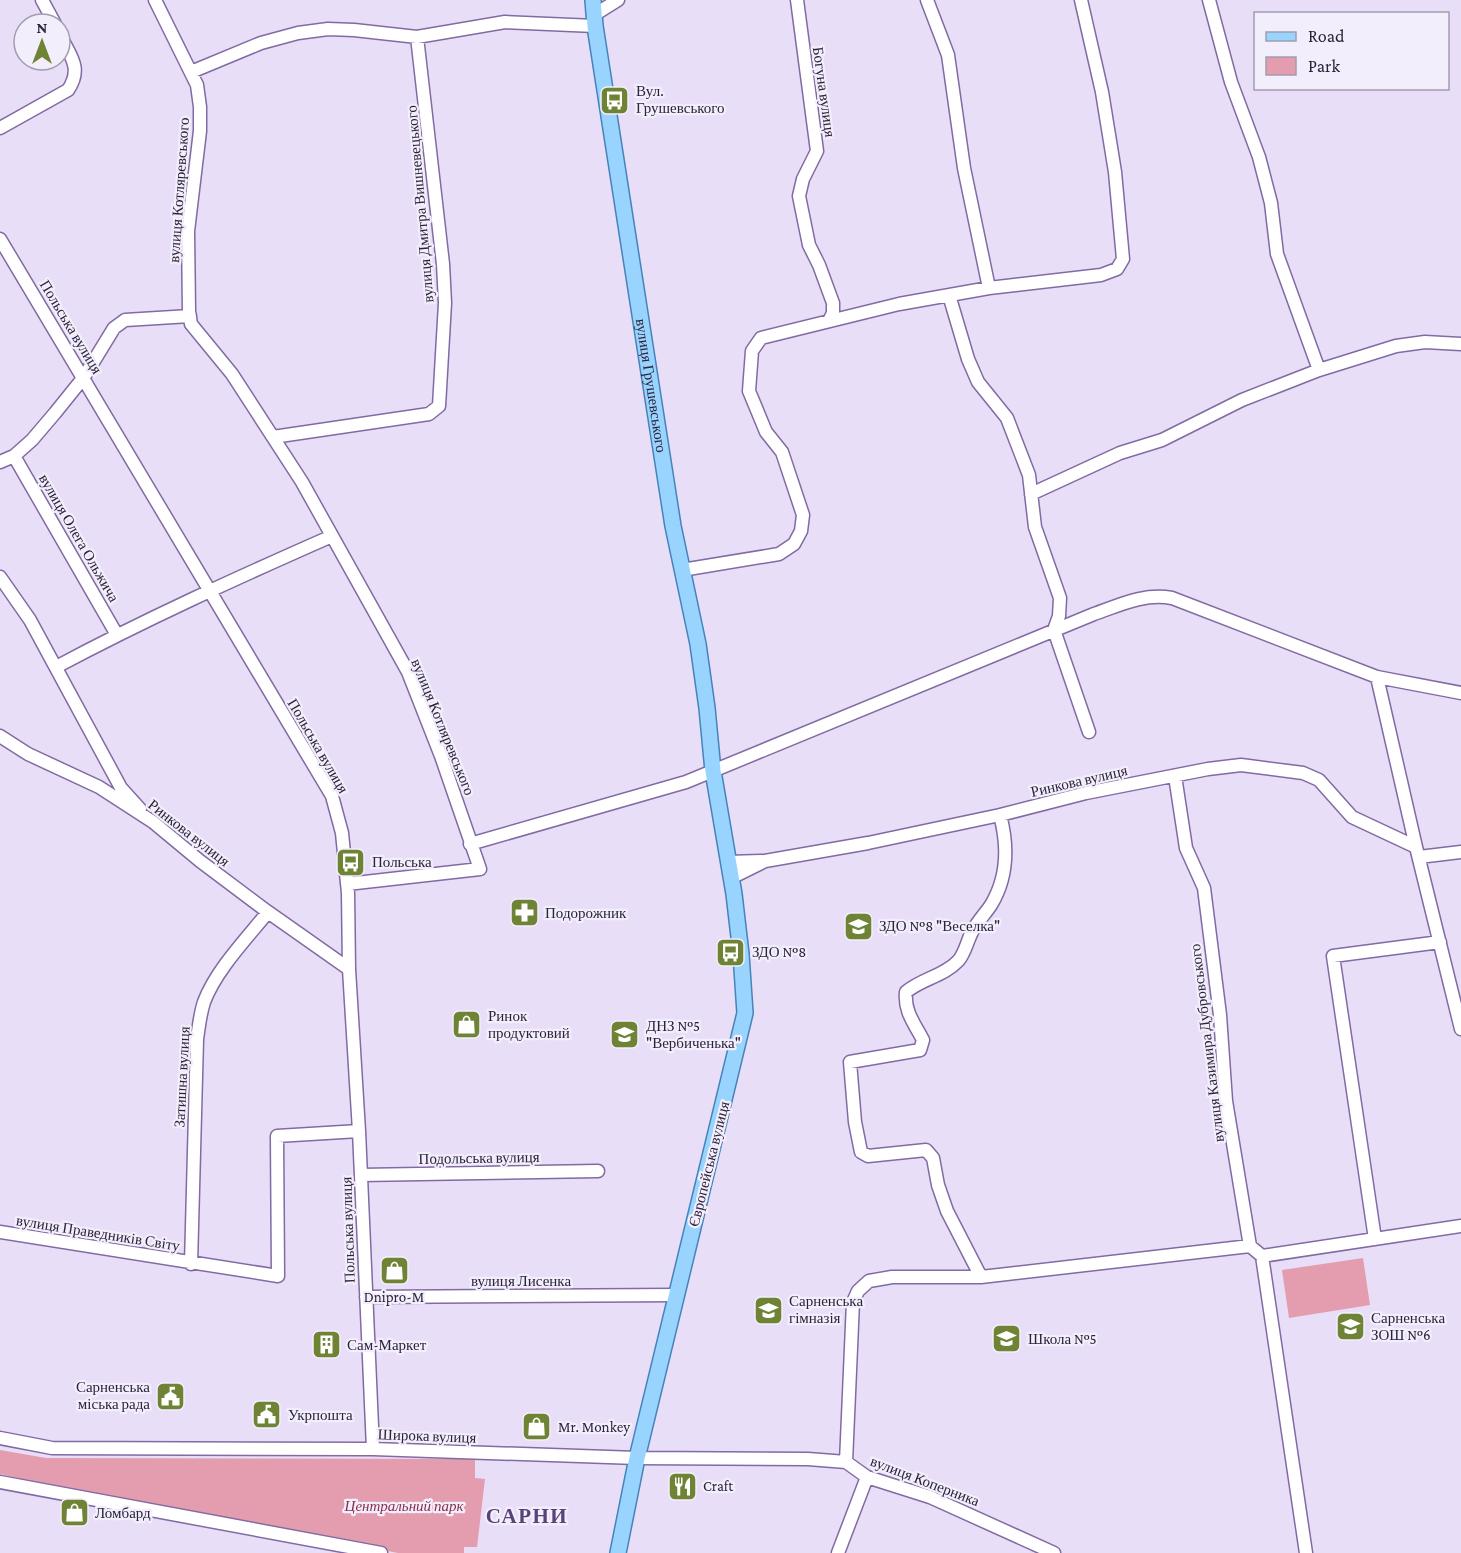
<svg xmlns="http://www.w3.org/2000/svg" width="1461" height="1553" font-family="'Crimson Pro',serif">
<style>
.green{fill:#e39daf}
.lines{fill:none;stroke-linecap:round;stroke-linejoin:round}
.minor-casing{stroke:#826aa3;stroke-width:15}
.major-casing{stroke:#4683b9;stroke-width:18}
.minor{stroke:#fff;stroke-width:12}
.major{stroke:#98d4fe;stroke-width:15}
.labels{text-anchor:middle;stroke-width:4.5;stroke-linejoin:round;paint-order:stroke}
.poi-label{font-size:15px;fill:#2c233b;stroke:#f3eefb;text-anchor:start}
.street-label{font-size:15px;fill:#2c233b;stroke:#f3eefb}
.park-label{font-size:15px;font-style:italic;fill:#8a2e4d;stroke:#f3eefb}
.district-label{font-size:21px;font-weight:bold;letter-spacing:1.5px;fill:#594278;stroke:#f3eefb}
</style>
<rect width="100%" height="100%" fill="#e8def8"/>
<path class="green" d="M 1363,1258 L 1370,1305 L 1289,1318 L 1282,1270 Z
M 0,1450 L 46,1458 L 475,1459 L 475,1478 L 485,1479 L 477,1547 L 464,1547 L 464,1553 L 398,1553 L 84,1493 L 0,1474 Z"/>
<g class="lines">
<defs>
<path id="minor" d="M 42,0 L 55,24
M 155,0 L 197,85 L 200,107 L 200,131 L 188,231 L 189,311 L 191,324 L 232,374 L 302,482 L 408,672 L 441,756 L 480,869 L 347,884
M 797,0 L 817,151 L 803,179 L 799,196 L 809,245 L 819,265 L 833,303 L 833,313 L 829,321
M 927,0 L 948,55 L 964,168 L 989,288
M 1209,0 L 1231,82 L 1259,157 L 1271,203 L 1277,254 L 1319,370
M 594,15 L 618,0
M 191,72 L 261,43 L 298,33 L 328,29 L 354,30 L 417,37 L 505,22 L 595,26
M 0,128 L 68,90 C 83,68 70,56 60,35
M 0,239 L 332,796 L 342,833 L 348,893 L 349,969 L 359,1131 L 373,1449
M 949,295 L 968,359 L 978,382 L 1007,418 L 1029,475 L 1035,527 L 1060,598 L 1059,616 L 1054,630 L 1089,732
M 273,437 L 429,414 L 439,406 L 445,303 L 443,264 L 417,37
M 14,456 L 117,635
M 0,462 L 14,456 L 32,440 L 55,413 L 84,377 L 114,328 L 125,320 L 190,316
M 1031,494 L 1120,453 L 1162,440 L 1242,400 L 1319,370 L 1396,346 L 1425,342 L 1461,344
M 682,570 L 779,554 L 794,544 L 801,531 L 803,515 L 782,452 L 766,432 L 749,391 L 752,351 L 761,338 L 899,304 L 989,288 L 1101,275 L 1117,269 L 1123,259 L 1115,172 L 1102,92 L 1081,0
M 0,577 L 30,620 L 121,788 L 140,809
M 56,667 C 146,619 239,577 332,536
M 1377,677 L 1416,847 L 1461,1029
M 0,736 L 28,754 L 99,787 L 153,822 L 200,861 L 268,912 L 349,969
M 1175,776 L 1186,848 L 1204,888 L 1220,1015 L 1226,1101 L 1250,1246 L 1262,1256 L 1306,1553
M 470,844 L 686,782 L 1094,614 C 1120,605 1143,593 1172,598 L 1377,677 L 1461,693
M 1419,857 L 1461,852
M 728,862 L 761,861
M 731,878 L 765,861 L 868,843 L 1000,815 L 1086,793 L 1208,769 L 1241,765 L 1303,773 L 1319,780 L 1352,817 L 1416,847
M 361,1175 L 598,1171
M 0,1232 L 278,1276 L 277,1136 L 359,1131
M 1375,1239 L 1333,956 L 1440,942
M 1262,1256 L 1461,1226
M 191,1264 L 197,1039 C 199,1026 200,1014 204,1002 C 216,970 247,938 268,912
M 981,1277 L 947,1211 L 938,1185 L 933,1158 L 926,1150 L 868,1156 L 861,1152 L 855,1122 L 850,1062 L 920,1050 L 923,1040 C 914,1023 904,1011 906,992 C 921,979 944,976 958,961 C 965,954 967,941 972,932 C 977,922 985,914 991,905 C 1008,877 1008,845 1000,815
M 366,1297 L 677,1295
M 0,1438 L 52,1448 L 373,1449 L 637,1458 L 808,1459 L 846,1462 L 867,1477 L 930,1497 L 1054,1553
M 846,1462 L 853,1302 L 858,1291 L 869,1281 L 892,1277 L 981,1277 L 1250,1246
M 0,1482 L 381,1553
M 838,1553 L 867,1477"/>
<g id="major">
<path id="s1" d="M 593,0 L 595,26 L 673,526 L 698,644 L 707,708 L 713,771 L 734,894 L 741,954 L 745,1013 L 637,1458 L 618,1553"/>
</g>
</defs>
<use href="#minor" class="minor-casing"/>
<use href="#major" class="major-casing"/>
<use href="#minor" class="minor"/>
<use href="#major" class="major"/>
</g>
<defs>
<symbol id="bus-square" viewBox="-11 -11 22 22"><rect x="-9" y="-9" width="18" height="18" rx="4" fill="#6e8334" stroke="#f3eefb"/><path d="M-5-6H5V4H4V6H2V4H-2V6H-4V4H-5ZM-3.5-4V0h7V-4ZM-3.5 1.2v1.5H-2V1.2ZM2 1.2v1.5H3.5V1.2Z" fill="#fff"/></symbol>
<symbol id="pharmacy-square" viewBox="-11 -11 22 22"><rect x="-9" y="-9" width="18" height="18" rx="4" fill="#6e8334" stroke="#f3eefb"/><path d="M-2-6h4v4h4v4h-4v4h-4v-4h-4v-4h4Z" fill="#fff"/></symbol>
<symbol id="school-square" viewBox="-11 -11 22 22"><rect x="-9" y="-9" width="18" height="18" rx="4" fill="#6e8334" stroke="#f3eefb"/><path d="M0-5L7-2L0 1L-7-2ZM-4 1L0 2.5L4 1V4Q0 6-4 4Z" fill="#fff"/></symbol>
<symbol id="shop-square" viewBox="-11 -11 22 22"><rect x="-9" y="-9" width="18" height="18" rx="4" fill="#6e8334" stroke="#f3eefb"/><path d="M-5-2.5h2.3a2.7 3.5 0 0 1 5.4 0H5L5.5 6h-11ZM-1.5-2.5h3a1.5 2.3 0 0 0-3 0Z" fill="#fff"/></symbol>
<symbol id="building-square" viewBox="-11 -11 22 22"><rect x="-9" y="-9" width="18" height="18" rx="4" fill="#6e8334" stroke="#f3eefb"/><path d="M-4-6H4V6H1V3H-1V6H-4ZM-2.5-4.3h1.7v1.8h-1.7ZM.8-4.3h1.7v1.8H.8ZM-2.5-1h1.7V.8h-1.7ZM.8-1h1.7V.8H.8Z" fill="#fff"/></symbol>
<symbol id="civic-square" viewBox="-11 -11 22 22"><rect x="-9" y="-9" width="18" height="18" rx="4" fill="#6e8334" stroke="#f3eefb"/><path d="M-.6-6.5H3V-4.5H.6V-3L4-1V1h2V6H-6V1h2V-1L-.6-3ZM-1.2 2.5V6h2.4V2.5Z" fill="#fff"/></symbol>
<symbol id="restaurant-square" viewBox="-11 -11 22 22"><rect x="-9" y="-9" width="18" height="18" rx="4" fill="#6e8334" stroke="#f3eefb"/><path d="M-5-6h1v4h1v-4h1v4h1v-4h1v5L-1.5 .5V6h-2V.5L-5-1ZM5-6V6H3V1.5H1.5Q1.5-4 5-6Z" fill="#fff"/></symbol>
</defs>
<g fill-rule="evenodd">
<use href="#bus-square" x="598" y="84" width="33" height="33"/>
<use href="#bus-square" x="334" y="846" width="33" height="33"/>
<use href="#pharmacy-square" x="508" y="896" width="33" height="33"/>
<use href="#school-square" x="842" y="910" width="33" height="33"/>
<use href="#bus-square" x="714" y="936" width="33" height="33"/>
<use href="#shop-square" x="450" y="1008" width="33" height="33"/>
<use href="#school-square" x="608" y="1018" width="33" height="33"/>
<use href="#shop-square" x="378" y="1254" width="33" height="33"/>
<use href="#school-square" x="752" y="1294" width="33" height="33"/>
<use href="#school-square" x="1334" y="1310" width="33" height="33"/>
<use href="#school-square" x="990" y="1322" width="33" height="33"/>
<use href="#building-square" x="310" y="1328" width="33" height="33"/>
<use href="#civic-square" x="154" y="1380" width="33" height="33"/>
<use href="#civic-square" x="250" y="1398" width="33" height="33"/>
<use href="#shop-square" x="520" y="1410" width="33" height="33"/>
<use href="#restaurant-square" x="666" y="1470" width="33" height="33"/>
<use href="#shop-square" x="58" y="1496" width="33" height="33"/>
</g>
<g class="labels">
<g class="poi-label">
<text x="636" y="96">Вул.<tspan x="636" dy="17">Грушевського</tspan></text>
<text x="372" y="867">Польська</text>
<text x="545" y="918">Подорожник</text>
<text x="879" y="931">ЗДО №8 "Веселка"</text>
<text x="752" y="957">ЗДО №8</text>
<text x="488" y="1021">Ринок<tspan x="488" dy="17">продуктовий</tspan></text>
<text x="646" y="1031">ДНЗ №5<tspan x="646" dy="17">"Вербиченька"</tspan></text>
<text x="394" y="1302" text-anchor="middle">Dnipro-M</text>
<text x="789" y="1306">Сарненська<tspan x="789" dy="17">гімназія</tspan></text>
<text x="1371" y="1323">Сарненська<tspan x="1371" dy="17">ЗОШ №6</tspan></text>
<text x="1028" y="1344">Школа №5</text>
<text x="347" y="1350">Сам-Маркет</text>
<text x="150" y="1392" text-anchor="end">Сарненська<tspan x="150" dy="17">міська рада</tspan></text>
<text x="288" y="1420">Укрпошта</text>
<text x="558" y="1432">Mr. Monkey</text>
<text x="703" y="1491">Craft</text>
<text x="95" y="1518">Ломбард</text>
</g>
<g class="street-label">
<text transform="translate(824 92) rotate(82)" y="5">Богуна вулиця</text>
<text transform="translate(179 190) rotate(-86)" y="5">вулиця Котляревського</text>
<text transform="translate(420 204) rotate(-95)" y="5">вулиця Дмитра Вишневецького</text>
<text transform="translate(71 327) rotate(59)" y="5">Польська вулиця</text>
<text dy="5" stroke="none"><textPath href="#s1" startOffset="390">вулиця Грушевського</textPath></text>
<text transform="translate(79 538) rotate(60)" y="5">вулиця Олега Ольжича</text>
<text transform="translate(443 727) rotate(68)" y="5">вулиця Котляревського</text>
<text transform="translate(318 746) rotate(60)" y="5">Польська вулиця</text>
<text transform="translate(1079 781) rotate(-13)" y="5">Ринкова вулиця</text>
<text transform="translate(189 833) rotate(38)" y="5">Ринкова вулиця</text>
<text transform="translate(1207 1043) rotate(-97)" y="5">вулиця Казимира Дубровського</text>
<text transform="translate(182 1077) rotate(-87)" y="5">Затишна вулиця</text>
<text transform="translate(479 1158) rotate(-1)" y="5">Подольська вулиця</text>
<text transform="translate(709 1164) rotate(-76)" y="5">Європейська вулиця</text>
<text transform="translate(348 1230) rotate(-92)" y="5">Польська вулиця</text>
<text transform="translate(98 1233) rotate(9)" y="5">вулиця Праведників Світу</text>
<text x="521" y="1286">вулиця Лисенка</text>
<text transform="translate(427 1436) rotate(2)" y="5">Широка вулиця</text>
<text transform="translate(925 1481) rotate(21)" y="5">вулиця Коперника</text>
</g>
<g class="park-label">
<text x="404" y="1511">Центральний парк</text>
</g>
<g class="district-label">
<text x="527" y="1523">САРНИ</text>
</g>
</g>
<rect x="1254" y="12" width="195" height="78" fill="#f3eefb" stroke="#a39dae" stroke-width="1.5"/>
<rect x="1266" y="32" width="30" height="9" fill="#98d4fe" stroke="#a39dae" stroke-width="1.5"/>
<text x="1308" y="42" font-size="18" fill="#2c233b">Road</text>
<rect x="1266" y="57" width="30" height="18" fill="#e39daf" stroke="#a39dae" stroke-width="1.5"/>
<text x="1308" y="72" font-size="18" fill="#2c233b">Park</text>
<g transform="translate(42 42)"><circle r="28" fill="#f3eefb" stroke="#a39dae" stroke-width="1.5"/>
<path d="M0-4.5L10 22L0 15L-10 22Z" fill="#6e8334"/>
<text y="-9" font-size="16" font-weight="bold" text-anchor="middle" fill="#2c233b">N</text>
</g>
</svg>
